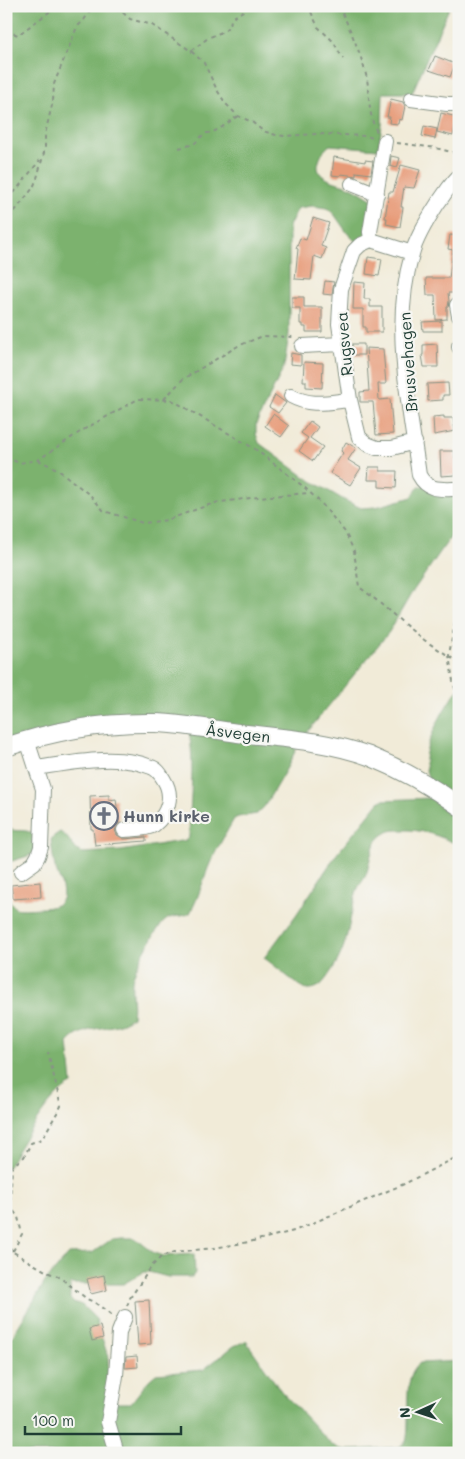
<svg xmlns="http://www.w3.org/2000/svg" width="465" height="1459" font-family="Mali,sans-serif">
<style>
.forest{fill:#7bb26e;stroke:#4d7851}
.building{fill:#e79a77}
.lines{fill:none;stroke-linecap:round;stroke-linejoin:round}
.minor-casing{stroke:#889486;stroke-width:16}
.major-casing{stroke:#889486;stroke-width:20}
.path{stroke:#889486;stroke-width:2;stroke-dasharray:4 4;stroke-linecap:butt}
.minor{stroke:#fff;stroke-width:14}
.major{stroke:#fff;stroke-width:18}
.labels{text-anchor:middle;stroke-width:4.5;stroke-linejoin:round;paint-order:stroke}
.street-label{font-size:16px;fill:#1f3d34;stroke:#f6f6f2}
.worship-label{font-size:16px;font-weight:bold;fill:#5b616d;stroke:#f6f6f2;text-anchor:start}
</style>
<rect width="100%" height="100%" fill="#f6f6f2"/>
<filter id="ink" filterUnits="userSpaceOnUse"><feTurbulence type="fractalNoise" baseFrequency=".02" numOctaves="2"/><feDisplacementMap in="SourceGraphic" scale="10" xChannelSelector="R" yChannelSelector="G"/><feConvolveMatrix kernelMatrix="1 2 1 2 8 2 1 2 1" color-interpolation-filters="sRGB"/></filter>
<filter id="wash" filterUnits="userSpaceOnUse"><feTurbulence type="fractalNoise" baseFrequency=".0096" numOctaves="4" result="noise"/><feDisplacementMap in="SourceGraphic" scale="20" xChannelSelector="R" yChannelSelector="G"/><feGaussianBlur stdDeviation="1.12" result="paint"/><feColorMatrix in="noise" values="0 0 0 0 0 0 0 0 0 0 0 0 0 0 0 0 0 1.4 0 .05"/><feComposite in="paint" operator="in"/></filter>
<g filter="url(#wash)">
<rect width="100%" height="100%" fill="#f1ebd8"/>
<path class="forest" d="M 6,6 L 450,6 L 412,93 L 383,93 L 382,125 L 378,149 L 330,145 C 324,149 321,155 319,161 C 312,180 340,182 351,187 C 360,191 367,197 375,201 L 371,241 L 358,244 L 348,234 L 334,214 L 327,208 L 312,206 L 298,208 L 289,226 L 289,334 L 284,367 L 256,424 L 256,434 L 259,443 L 305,477 L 344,500 L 361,508 L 376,507 L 412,497 L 417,489 L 421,486 L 459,484 L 459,525 L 411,594 L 389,632 L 300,741 L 288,766 L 264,807 L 257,814 L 238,817 L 234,819 C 226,833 218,847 211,861 C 203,879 200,895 190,913 C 183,918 172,914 165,921 C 156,928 132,971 132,982 C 131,994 134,1005 132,1017 C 114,1033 85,1022 68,1043 L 72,1084 C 49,1093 20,1147 6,1170 L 6,892 L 9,900 L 15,908 C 24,910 34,908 43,908 C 74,906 61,885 55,867 C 53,859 52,849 51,840 L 54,836 L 60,832 C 70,837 72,848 81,853 L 121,851 L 187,840 L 189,837 C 190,798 196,759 187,721 L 6,744 Z
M 459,689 L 459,845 C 439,836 423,829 401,830 C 396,830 390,830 386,833 C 369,842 372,861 365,877 C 363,881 359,885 357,890 C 348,920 350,945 330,973 C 324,982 319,990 307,989 C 299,988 274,964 264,958 L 296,915 L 336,855 L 379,802 L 383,800 L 430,798 C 434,789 424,771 425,760 C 425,743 447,701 459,689 Z
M 6,827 C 14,833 22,829 30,832 C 33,833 35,835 37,837 L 34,854 L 6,863 Z
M 121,1238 L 135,1238 L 154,1253 L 163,1256 L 194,1254 L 195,1273 L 192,1277 L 168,1277 L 149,1272 L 144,1272 L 123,1284 L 70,1284 L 70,1299 L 73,1302 L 82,1305 L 96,1319 L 108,1357 L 109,1396 L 116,1403 L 131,1403 L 149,1380 L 156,1374 L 203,1370 L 234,1346 L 246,1341 L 281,1391 L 332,1445 L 341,1449 L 350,1450 L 399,1447 L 406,1442 C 412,1421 400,1377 420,1363 L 459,1361 L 459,1453 L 6,1453 L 6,1347 L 45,1282 L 69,1254 L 92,1253 L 112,1239 Z"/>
<g id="blocks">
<path class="building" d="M 435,56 L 455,64 L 450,77 L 429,70 Z
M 391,99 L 403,102 L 405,106 L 402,120 L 399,119 L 398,124 L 389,123 L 390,117 L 387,117 Z
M 441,113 L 457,117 L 453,136 L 437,132 Z
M 424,126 L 437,129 L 435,139 L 422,136 Z
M 391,156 L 400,158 L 397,168 L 390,166 Z
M 334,157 L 365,162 L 365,160 L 373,161 L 371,174 L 356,172 L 356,176 L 341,174 L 340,176 L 332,175 Z
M 401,165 L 420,170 L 414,188 L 404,187 L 401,207 L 403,207 L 400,227 L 386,224 L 387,218 L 385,218 L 389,192 L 393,192 Z
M 313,218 L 329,223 L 321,246 L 326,248 L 322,259 L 314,256 L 311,280 L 295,279 L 298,249 L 296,248 L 300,238 L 306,240 Z
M 450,235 L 459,236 L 459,293 L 448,293 L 449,301 L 448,307 L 447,307 L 447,319 L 436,320 L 435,295 L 427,295 L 426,278 L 449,278 L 453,250 L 448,249 Z
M 368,257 L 382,259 L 379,276 L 366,274 Z
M 325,281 L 334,282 L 332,295 L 323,294 Z
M 354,282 L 365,283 L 364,299 L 370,299 L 370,307 L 382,307 L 382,332 L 366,332 L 366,327 L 363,327 L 363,309 L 353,309 Z
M 292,297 L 304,297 L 304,307 L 322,307 L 322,332 L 306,332 L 306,327 L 303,327 L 303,324 L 300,324 L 300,308 L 292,308 Z
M 442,321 L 442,331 L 423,331 L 422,322 Z
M 352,344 L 364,344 L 364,355 L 353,355 Z
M 437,344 L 438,367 L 424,367 L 422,355 L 423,355 L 423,345 Z
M 366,348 L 383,349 L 386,384 L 378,384 L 379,400 L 390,399 L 393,434 L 376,435 L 373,402 L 360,402 L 360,392 L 369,391 Z
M 291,353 L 301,355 L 301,365 L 290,364 Z
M 304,362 L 323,363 L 322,388 L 306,387 L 306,381 L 303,381 Z
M 448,383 L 449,395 L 443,395 L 443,400 L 428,401 L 427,384 Z
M 275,395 L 286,403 L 278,413 L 269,407 Z
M 273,414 L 289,426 L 281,437 L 265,426 Z
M 444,416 L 444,418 L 453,418 L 455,431 L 434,435 L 433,417 Z
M 310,421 L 318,427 L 310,438 L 323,447 L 313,461 L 299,451 L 308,438 L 301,433 Z
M 346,442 L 356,448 L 348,460 L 361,468 L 350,485 L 330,473 L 343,453 L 341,451 Z
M 440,451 L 455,451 L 455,458 L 457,458 L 456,475 L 441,476 Z
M 369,467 L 380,467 L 380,471 L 397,471 L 396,488 L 379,487 L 379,480 L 368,480 Z
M 109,795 L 109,800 L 116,799 L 119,823 L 115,830 L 117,835 L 124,839 L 146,837 L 146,841 L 95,845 L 93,829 L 91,829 L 90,796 Z
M 40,882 L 41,897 L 13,899 L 11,885 Z
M 104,1275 L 107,1290 L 91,1294 L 87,1279 Z
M 149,1300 L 151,1344 L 138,1345 L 135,1301 Z
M 100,1326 L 103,1338 L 92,1341 L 89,1329 Z
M 137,1356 L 138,1367 L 125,1368 L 126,1357 Z"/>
</g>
</g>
<g filter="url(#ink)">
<use href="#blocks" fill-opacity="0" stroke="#889486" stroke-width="1"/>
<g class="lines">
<defs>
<path id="minor" d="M 411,99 L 447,104 L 459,104
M 459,176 C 450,184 445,194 438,203 C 429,217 416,238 412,254 C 391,326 409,403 419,475 C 428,492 442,489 459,489
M 352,184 L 377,194
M 371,240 L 370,232 L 385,141
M 412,253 L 371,240 L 360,245 L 354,251 L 341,289 L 339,324 L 350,400 L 359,437 L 367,444 L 377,448 L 392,448 L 415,442
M 457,305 L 459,316
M 302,346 L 341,344
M 459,347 L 459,346
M 291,396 C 311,407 328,402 350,400
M 27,740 L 36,768 C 71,763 118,753 151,767 C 158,769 161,775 164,780 C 174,796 168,814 154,825 C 146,830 133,829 124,830
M 21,872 L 34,863 L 38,856 L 41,847 L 43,789 L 36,768
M 117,1453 L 108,1422 L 116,1376 L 119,1332 L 125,1317"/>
<path id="major" d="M 6,747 C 55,730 104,722 155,723 C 183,724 211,729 238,733 C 282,738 328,741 369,756 C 401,769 431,786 459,806"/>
</defs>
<use href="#minor" class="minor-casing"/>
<use href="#major" class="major-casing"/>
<path class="path" d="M 100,6 L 121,11 L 130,19 L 152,25 L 191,51 L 204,63 L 217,90 L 226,104 L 238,116 L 252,122 L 263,131 L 276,135 L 285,136 L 318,134 L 367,136 L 375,139
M 306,6 L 311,12 L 318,27 L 333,41 L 343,59
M 339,6 C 350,29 361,53 367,79 C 370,97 368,115 377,132
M 6,31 L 18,35 L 56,7 L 69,6
M 191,51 L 208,38 L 224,31 L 230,25 L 231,20 L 235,16 L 243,11 L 247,6
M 397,143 L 436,148 L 459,154
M 179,148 L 194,144 L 205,133 C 216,134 228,122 238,116
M 6,195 L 13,194 L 40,160
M 6,225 L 14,212 L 33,188 L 37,178 L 45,149 L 45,134 L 53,101 L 54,84 L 77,27 L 84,20 L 93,6
M 164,399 L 183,379 L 238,346 L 263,336 L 294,337
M 6,457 L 19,463 L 38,460 L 83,430 L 138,399 L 172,400 L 255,449 L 304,487 L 321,503 L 345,532 L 354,551 L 359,587 C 382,603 401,623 423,639 C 435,648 448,654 459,664
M 38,460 L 57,469 L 91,496 L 104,511 L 143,523 L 167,520 L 214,503 L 258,497 L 309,493
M 459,599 L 449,655 L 453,681 L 459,704
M 6,1241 L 13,1252
M 13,1251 L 22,1234 L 18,1217 L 10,1206 L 12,1166 L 24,1157 L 31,1143 L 42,1139 L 61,1106 L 48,1052
M 6,1253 L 13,1252 L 49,1273 L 58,1276 L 87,1299 L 94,1302 L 112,1315
M 127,1306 L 130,1298 L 152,1266 L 162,1256 L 175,1252 L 214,1248 L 249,1242 L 294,1231 L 404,1184 L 459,1156"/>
<use href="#minor" class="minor"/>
<use href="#major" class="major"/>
</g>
</g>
<defs>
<symbol id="church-ring" viewBox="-11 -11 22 22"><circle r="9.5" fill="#f6f6f2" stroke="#6b7280" stroke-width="1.5"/><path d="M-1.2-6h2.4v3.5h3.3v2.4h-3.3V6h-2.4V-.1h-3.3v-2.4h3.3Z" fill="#6b7280"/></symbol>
</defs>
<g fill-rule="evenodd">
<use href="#church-ring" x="88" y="800" width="32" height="32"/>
</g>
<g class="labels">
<g class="street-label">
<text transform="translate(344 344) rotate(-95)" y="6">Rugsvea</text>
<text transform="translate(408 362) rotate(-94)" y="6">Brusvehagen</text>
<text transform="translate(238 733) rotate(7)" y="6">Åsvegen</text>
</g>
<g class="worship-label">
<text x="123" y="822">Hunn kirke</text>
</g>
</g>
<rect width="465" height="1459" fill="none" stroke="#f6f6f2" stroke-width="25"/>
<g transform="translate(418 1412) rotate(267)" stroke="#f6f6f2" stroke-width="4" paint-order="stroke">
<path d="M0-4L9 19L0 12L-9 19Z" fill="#1f3d34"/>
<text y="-8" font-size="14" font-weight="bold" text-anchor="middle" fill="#1f3d34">N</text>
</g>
<path d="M25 1426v8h156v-8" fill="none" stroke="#1f3d34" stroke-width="2.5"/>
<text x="32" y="1426" font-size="15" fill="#1f3d34" stroke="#f6f6f2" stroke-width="4" paint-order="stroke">100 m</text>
</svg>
